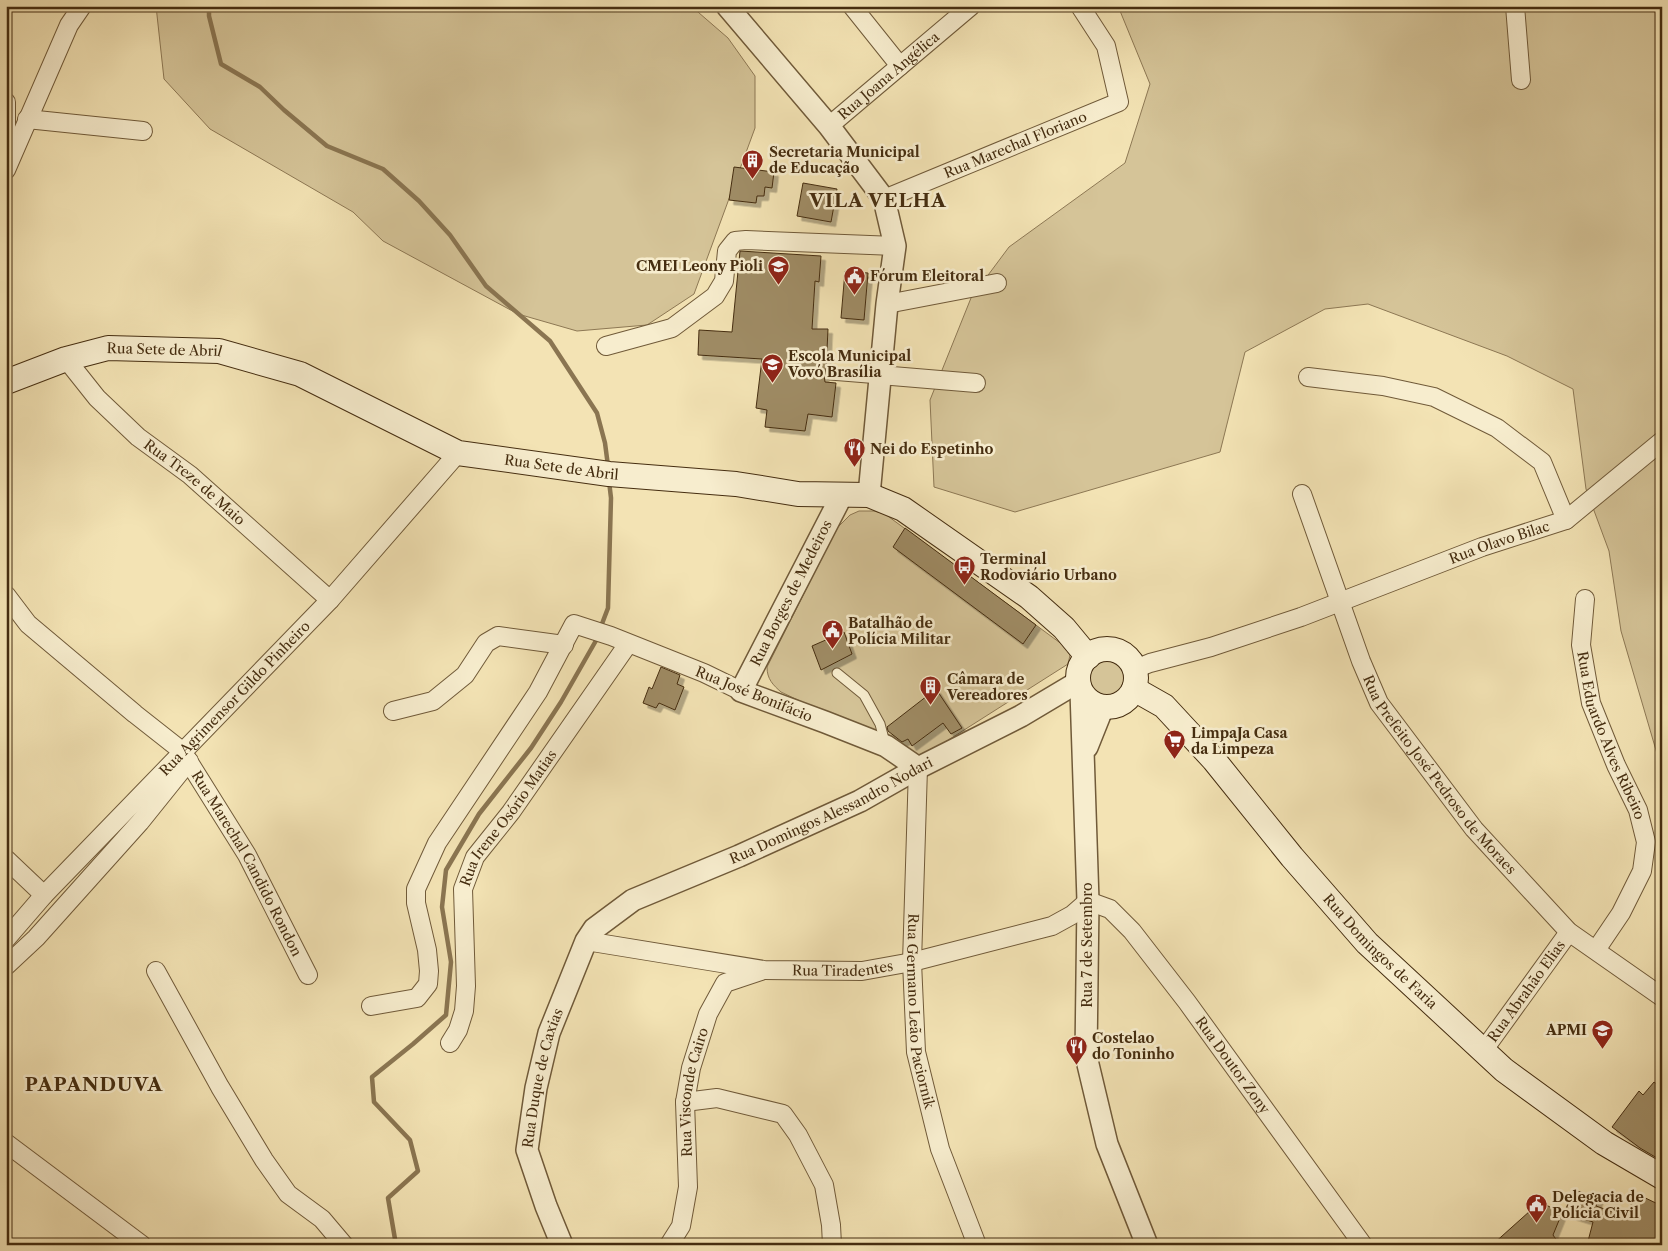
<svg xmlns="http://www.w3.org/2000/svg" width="1668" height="1251" font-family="'Libre Caslon Text',serif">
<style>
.green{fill:#d5c498;stroke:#8d7854}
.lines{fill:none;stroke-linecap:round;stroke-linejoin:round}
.stream{stroke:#8a7551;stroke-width:4.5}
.building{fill:#9f8c65;stroke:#452d10;filter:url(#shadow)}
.service-casing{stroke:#705a39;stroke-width:11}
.minor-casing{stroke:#705a39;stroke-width:20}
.tertiary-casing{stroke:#705a39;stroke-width:24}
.secondary-casing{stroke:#452d10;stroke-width:26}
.service{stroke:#f7edce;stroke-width:9}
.minor{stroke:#f7edce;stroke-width:18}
.tertiary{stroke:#f7edce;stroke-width:21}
.secondary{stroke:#f7edce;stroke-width:24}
.labels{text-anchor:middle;stroke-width:5;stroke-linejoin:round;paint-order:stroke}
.street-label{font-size:14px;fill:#452d10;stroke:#f7edce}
.poi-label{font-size:14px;font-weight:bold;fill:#452d10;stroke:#f7edce;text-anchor:start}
.district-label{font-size:19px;font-weight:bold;letter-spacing:1px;fill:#452d10;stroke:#f7edce}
</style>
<defs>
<filter id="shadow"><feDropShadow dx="4.5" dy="4.5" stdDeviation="0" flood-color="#0004"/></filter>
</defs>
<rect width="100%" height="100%" fill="#f3e3b4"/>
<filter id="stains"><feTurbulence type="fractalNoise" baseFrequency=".004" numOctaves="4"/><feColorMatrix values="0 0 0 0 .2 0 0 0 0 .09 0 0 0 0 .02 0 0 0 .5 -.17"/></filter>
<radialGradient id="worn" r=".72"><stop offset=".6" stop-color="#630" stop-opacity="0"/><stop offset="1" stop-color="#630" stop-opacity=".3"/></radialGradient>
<path class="green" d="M 156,6 L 691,6 L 728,38 L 755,76 L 755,128 L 694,294 L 647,325 L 577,331 L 518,314 L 383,241 L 353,212 L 210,129 L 164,79 Z
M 1118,6 L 1662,6 L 1662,793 L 1658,757 L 1621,631 L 1609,551 L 1586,489 L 1573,389 L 1507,356 L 1368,304 L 1325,309 L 1245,352 L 1220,452 L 1015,512 L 934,487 L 930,400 L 971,298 L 1009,247 L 1125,163 L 1150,84 Z
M 859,511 L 874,511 L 885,514 L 1063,645 L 1070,655 L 1068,664 L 920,758 L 781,692 C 773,685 767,679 767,667 L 837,528 L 850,515 Z
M1088 678a19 19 0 1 1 38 0a19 19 0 1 1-38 0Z"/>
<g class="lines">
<path class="stream" d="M 209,6 L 209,16 L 221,64 L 260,87 L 284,110 L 327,146 L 383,169 L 419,201 L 450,235 L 486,286 L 550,341 L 597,413 L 605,443 L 608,466
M 600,629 L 608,608 L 611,498 L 609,481
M 396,1245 L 388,1198 L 418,1171 L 410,1140 L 374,1102 L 372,1077 L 413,1044 L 446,1015 L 451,962 L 442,907 L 446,870 L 479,814 L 531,748 L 561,702 L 598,637"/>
</g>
<path class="building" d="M 734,167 L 774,172 L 772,188 L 765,187 L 764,196 L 757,196 L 756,203 L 729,200 Z
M 803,183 L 837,189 L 831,222 L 797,216 Z
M 740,251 L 821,256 L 819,282 L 815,281 L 812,329 L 828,329 L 826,371 L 824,375 L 825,382 L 836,383 L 832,417 L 808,414 L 805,431 L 765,427 L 767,410 L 756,408 L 762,359 L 698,355 L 699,330 L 732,332 Z
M 845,271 L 868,273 L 864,320 L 841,318 Z
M 905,528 L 1036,625 L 1023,644 L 893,547 Z
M 844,632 L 852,654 L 821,670 L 812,646 Z
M 661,667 L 680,675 L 677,684 L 684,687 L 675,710 L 659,703 L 656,708 L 643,703 L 649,687 L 652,689 Z
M 936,689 L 962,728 L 951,734 L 943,723 L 912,746 L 908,739 L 902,742 L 888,731 L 887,727 Z
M 1654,1082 L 1662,1088 L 1662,1161 L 1640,1148 L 1612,1127 L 1639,1091 L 1643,1095 Z
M 1574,1190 L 1599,1198 L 1596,1206 L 1627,1217 L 1635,1193 L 1662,1206 L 1662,1227 L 1656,1245 L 1587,1245 L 1593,1222 L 1564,1213 Z
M 1540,1202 L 1562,1213 L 1553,1235 L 1560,1245 L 1492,1245 Z"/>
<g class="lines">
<defs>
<path id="service" d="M 830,375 L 880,379
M 837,673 L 864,695 L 880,724 L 885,743"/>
<g id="minor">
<path d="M 852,6 L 900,66"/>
<path d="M 1515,6 L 1521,80"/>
<path d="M 6,102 L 6,160"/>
<path d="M 27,119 L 143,131"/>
<path id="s1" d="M 829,126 L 971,6"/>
<path d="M 6,170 L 69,25 L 82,6"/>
<path id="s2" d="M 884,199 L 1119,102 L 1106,46 L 1080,6"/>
<path d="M 887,304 L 997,283"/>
<path d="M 606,346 L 672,328 L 715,296 L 724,281 L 727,251 L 735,241 L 746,240 L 895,246"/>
<path id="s3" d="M 66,359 L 97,398 L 138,437 L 190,475 L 330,600"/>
<path d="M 880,375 L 976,383"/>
<path d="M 1308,377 L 1383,386 L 1434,397 L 1497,428 L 1542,462 L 1566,520"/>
<path id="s4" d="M 1302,494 L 1361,661 L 1379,703 L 1474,829 L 1569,932 L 1662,997"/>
<path id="s5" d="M 6,595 L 28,624 L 135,714 L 182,751 L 247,855 L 308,975"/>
<path id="s6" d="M 1585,599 L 1581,645 L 1591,703 L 1616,765 L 1638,810 L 1646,842 L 1642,871 L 1621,913 L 1596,950"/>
<path id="s7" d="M 1135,669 L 1150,663 L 1211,647 L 1301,617 L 1482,547 L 1566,520 L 1662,441"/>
<path d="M 393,711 L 433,701 L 465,675 L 486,643 L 498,636 L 564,645"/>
<path id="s8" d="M 918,768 L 912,962 L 916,1052 L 940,1149 L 977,1245"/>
<path d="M 6,859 L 44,895"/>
<path id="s9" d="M 6,939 L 44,895 L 330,600 L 458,453"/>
<path id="s10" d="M 586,941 L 764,970 L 862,971 L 912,962 L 1052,926 L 1072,915 L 1088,901 L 1110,909 L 1132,931 L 1187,1002 L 1363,1245"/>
<path d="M 6,966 L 36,938 L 140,822 L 189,761"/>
<path d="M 156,971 L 220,1087 L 264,1160 L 288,1194 L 322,1219 L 344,1245"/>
<path d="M 371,1006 L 417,998 L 428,984 L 429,971 L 427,950 L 416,903 L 416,889 L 437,843 L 538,692 L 574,624 L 611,636 L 704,673 L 741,691"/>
<path id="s11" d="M 450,1043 L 458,1030 L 464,1011 L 466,986 L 463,889 L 475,857 L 511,812 L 628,644"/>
<path id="s12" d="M 1483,1051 L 1569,932"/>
<path d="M 685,1102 L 717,1098 L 783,1114 L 798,1135 L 824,1185 L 831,1225 L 832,1245"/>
<path d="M 6,1143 L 142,1245"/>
<path id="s13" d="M 669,1245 L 681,1226 L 688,1187 L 685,1102 L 691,1068 L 708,1014 L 725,983 L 761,971"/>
</g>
<g id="tertiary">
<path d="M 727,6 L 829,126 L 884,199 L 895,246 L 887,304 L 869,495"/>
<path d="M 842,495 L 741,691 L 825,722 L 886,746 L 918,768"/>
<path d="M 1081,691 L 1088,901 L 1086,1056 L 1107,1144 L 1147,1245"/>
<path d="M 1087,747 L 1103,707"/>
<path id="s14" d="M 562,1245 L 546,1206 L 527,1150 L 536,1088 L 549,1033 L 586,941 L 594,929 L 633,900 L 739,856 L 860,801 L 918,768 L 1021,716 L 1078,682"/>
</g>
<g id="secondary">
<path id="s15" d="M 6,382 L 66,359 L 108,348 L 219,351 L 300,374 L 458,453 L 609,474 L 736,484 L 798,494 L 869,495 L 903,509 L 1029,597 L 1064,628 L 1088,657"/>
<circle cx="1107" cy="678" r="29"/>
<path id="s16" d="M 1134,689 L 1164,706 L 1214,760 L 1292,857 L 1367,943 L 1504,1070 L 1604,1143 L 1662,1177"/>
</g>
</defs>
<use href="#service" class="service-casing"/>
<use href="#minor" class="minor-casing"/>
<use href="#tertiary" class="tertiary-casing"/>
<use href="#secondary" class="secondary-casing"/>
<use href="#service" class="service"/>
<use href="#minor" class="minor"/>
<use href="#tertiary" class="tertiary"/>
<use href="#secondary" class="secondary"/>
</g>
<defs>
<symbol id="building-pin" viewBox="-11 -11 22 30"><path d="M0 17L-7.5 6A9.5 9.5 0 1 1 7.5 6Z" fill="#8f2418" stroke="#f7edce"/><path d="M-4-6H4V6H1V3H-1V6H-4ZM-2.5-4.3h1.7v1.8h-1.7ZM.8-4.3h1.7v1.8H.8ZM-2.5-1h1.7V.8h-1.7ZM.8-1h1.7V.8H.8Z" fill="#fff"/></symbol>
<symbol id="school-pin" viewBox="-11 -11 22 30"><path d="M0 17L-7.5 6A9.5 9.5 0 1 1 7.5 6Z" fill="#8f2418" stroke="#f7edce"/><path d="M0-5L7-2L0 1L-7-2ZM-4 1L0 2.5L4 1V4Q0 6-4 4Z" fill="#fff"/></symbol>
<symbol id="civic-pin" viewBox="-11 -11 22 30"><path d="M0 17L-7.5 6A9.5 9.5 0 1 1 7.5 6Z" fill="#8f2418" stroke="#f7edce"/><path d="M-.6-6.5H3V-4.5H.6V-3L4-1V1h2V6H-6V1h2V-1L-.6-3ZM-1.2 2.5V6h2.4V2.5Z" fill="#fff"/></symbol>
<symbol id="restaurant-pin" viewBox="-11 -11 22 30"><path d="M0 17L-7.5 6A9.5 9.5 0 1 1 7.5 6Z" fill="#8f2418" stroke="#f7edce"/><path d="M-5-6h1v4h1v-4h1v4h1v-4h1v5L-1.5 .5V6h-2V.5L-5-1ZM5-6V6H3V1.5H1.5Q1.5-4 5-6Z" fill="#fff"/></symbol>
<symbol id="bus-pin" viewBox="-11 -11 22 30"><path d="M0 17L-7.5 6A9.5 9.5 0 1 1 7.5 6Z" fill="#8f2418" stroke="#f7edce"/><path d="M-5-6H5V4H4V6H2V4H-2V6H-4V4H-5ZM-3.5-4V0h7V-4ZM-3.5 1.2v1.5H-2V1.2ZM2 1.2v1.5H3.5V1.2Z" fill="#fff"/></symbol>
<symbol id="supermarket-pin" viewBox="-11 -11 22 30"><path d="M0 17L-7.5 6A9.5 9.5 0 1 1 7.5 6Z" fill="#8f2418" stroke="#f7edce"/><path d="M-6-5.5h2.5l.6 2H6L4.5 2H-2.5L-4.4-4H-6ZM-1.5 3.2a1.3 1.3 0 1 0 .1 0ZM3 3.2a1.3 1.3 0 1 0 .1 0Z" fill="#fff"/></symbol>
</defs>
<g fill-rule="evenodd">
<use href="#building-pin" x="740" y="148" width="25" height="34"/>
<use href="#school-pin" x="766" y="254" width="25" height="34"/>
<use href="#civic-pin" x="842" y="264" width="25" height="34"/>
<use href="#school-pin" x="760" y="352" width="25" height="34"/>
<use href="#restaurant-pin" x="842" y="436" width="25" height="34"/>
<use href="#bus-pin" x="952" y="554" width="25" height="34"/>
<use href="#civic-pin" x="820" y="618" width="25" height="34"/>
<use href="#building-pin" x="918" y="674" width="25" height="34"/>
<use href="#supermarket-pin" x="1162" y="728" width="25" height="34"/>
<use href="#school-pin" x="1590" y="1018" width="25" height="34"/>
<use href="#restaurant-pin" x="1064" y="1034" width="25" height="34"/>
<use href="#civic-pin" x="1524" y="1192" width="25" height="34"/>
</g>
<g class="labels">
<g class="street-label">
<text dy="5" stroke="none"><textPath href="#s1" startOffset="78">Rua Joana Angélica</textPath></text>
<text dy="5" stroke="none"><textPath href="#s2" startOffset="142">Rua Marechal Floriano</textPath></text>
<text dy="5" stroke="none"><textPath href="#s15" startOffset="164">Rua Sete de Abril</textPath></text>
<text dy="5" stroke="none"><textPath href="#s15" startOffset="584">Rua Sete de Abril</textPath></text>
<text dy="5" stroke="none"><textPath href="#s3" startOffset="179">Rua Treze de Maio</textPath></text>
<text dy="5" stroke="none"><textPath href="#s7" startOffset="386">Rua Olavo Bilac</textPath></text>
<text transform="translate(791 593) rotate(-63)" y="5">Rua Borges de Medeiros</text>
<text transform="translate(754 694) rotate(22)" y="5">Rua José Bonifácio</text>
<text dy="5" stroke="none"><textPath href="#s9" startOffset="332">Rua Agrimensor Gildo Pinheiro</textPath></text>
<text dy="5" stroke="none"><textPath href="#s6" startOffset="142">Rua Eduardo Alves Ribeiro</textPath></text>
<text dy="5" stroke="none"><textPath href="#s4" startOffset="316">Rua Prefeito José Pedroso de Moraes</textPath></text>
<text dy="5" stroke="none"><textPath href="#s14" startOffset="600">Rua Domingos Alessandro Nodari</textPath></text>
<text dy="5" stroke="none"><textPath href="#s11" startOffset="242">Rua Irene Osório Matias</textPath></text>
<text dy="5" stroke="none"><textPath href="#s5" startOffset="366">Rua Marechal Candido Rondon</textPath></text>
<text transform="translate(1087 945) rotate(-90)" y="5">Rua 7 de Setembro</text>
<text dy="5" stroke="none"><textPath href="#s16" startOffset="362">Rua Domingos de Faria</textPath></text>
<text dy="5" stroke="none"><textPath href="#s10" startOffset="259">Rua Tiradentes</textPath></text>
<text dy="5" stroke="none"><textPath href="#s12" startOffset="74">Rua Abrahão Elias</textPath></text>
<text dy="5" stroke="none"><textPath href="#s8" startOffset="244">Rua Germano Leão Paciornik</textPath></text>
<text dy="5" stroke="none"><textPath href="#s10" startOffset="740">Rua Doutor Zony</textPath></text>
<text dy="5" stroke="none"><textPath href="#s14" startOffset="175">Rua Duque de Caxias</textPath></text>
<text dy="5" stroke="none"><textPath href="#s13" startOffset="158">Rua Visconde Cairo</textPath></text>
</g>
<g class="poi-label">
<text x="769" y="157">Secretaria Municipal<tspan x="769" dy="16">de Educação</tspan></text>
<text x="763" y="271" text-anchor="end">CMEI Leony Pioli</text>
<text x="870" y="281">Fórum Eleitoral</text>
<text x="788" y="361">Escola Municipal<tspan x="788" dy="16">Vovó Brasília</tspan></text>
<text x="870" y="454">Nei do Espetinho</text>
<text x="980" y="564">Terminal<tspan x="980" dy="16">Rodoviário Urbano</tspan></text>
<text x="848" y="628">Batalhão de<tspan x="848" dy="16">Polícia Militar</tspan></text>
<text x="947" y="684">Câmara de<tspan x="947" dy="16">Vereadores</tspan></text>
<text x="1191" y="738">LimpaJa Casa<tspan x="1191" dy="16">da Limpeza</tspan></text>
<text x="1587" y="1035" text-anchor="end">APMI</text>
<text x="1092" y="1043">Costelao<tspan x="1092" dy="16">do Toninho</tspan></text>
<text x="1552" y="1202">Delegacia de<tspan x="1552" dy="16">Polícia Civil</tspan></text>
</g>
<g class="district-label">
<text x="878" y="207">VILA VELHA</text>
<text x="94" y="1091">PAPANDUVA</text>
</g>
</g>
<rect width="1668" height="1251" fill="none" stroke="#f3e3b4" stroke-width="25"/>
<rect x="8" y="8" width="1653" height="1236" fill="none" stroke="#452d10" stroke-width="2.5"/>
<rect x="12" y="12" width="1643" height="1226" fill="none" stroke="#452d10"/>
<rect width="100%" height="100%" filter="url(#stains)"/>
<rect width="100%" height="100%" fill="url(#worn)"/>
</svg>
